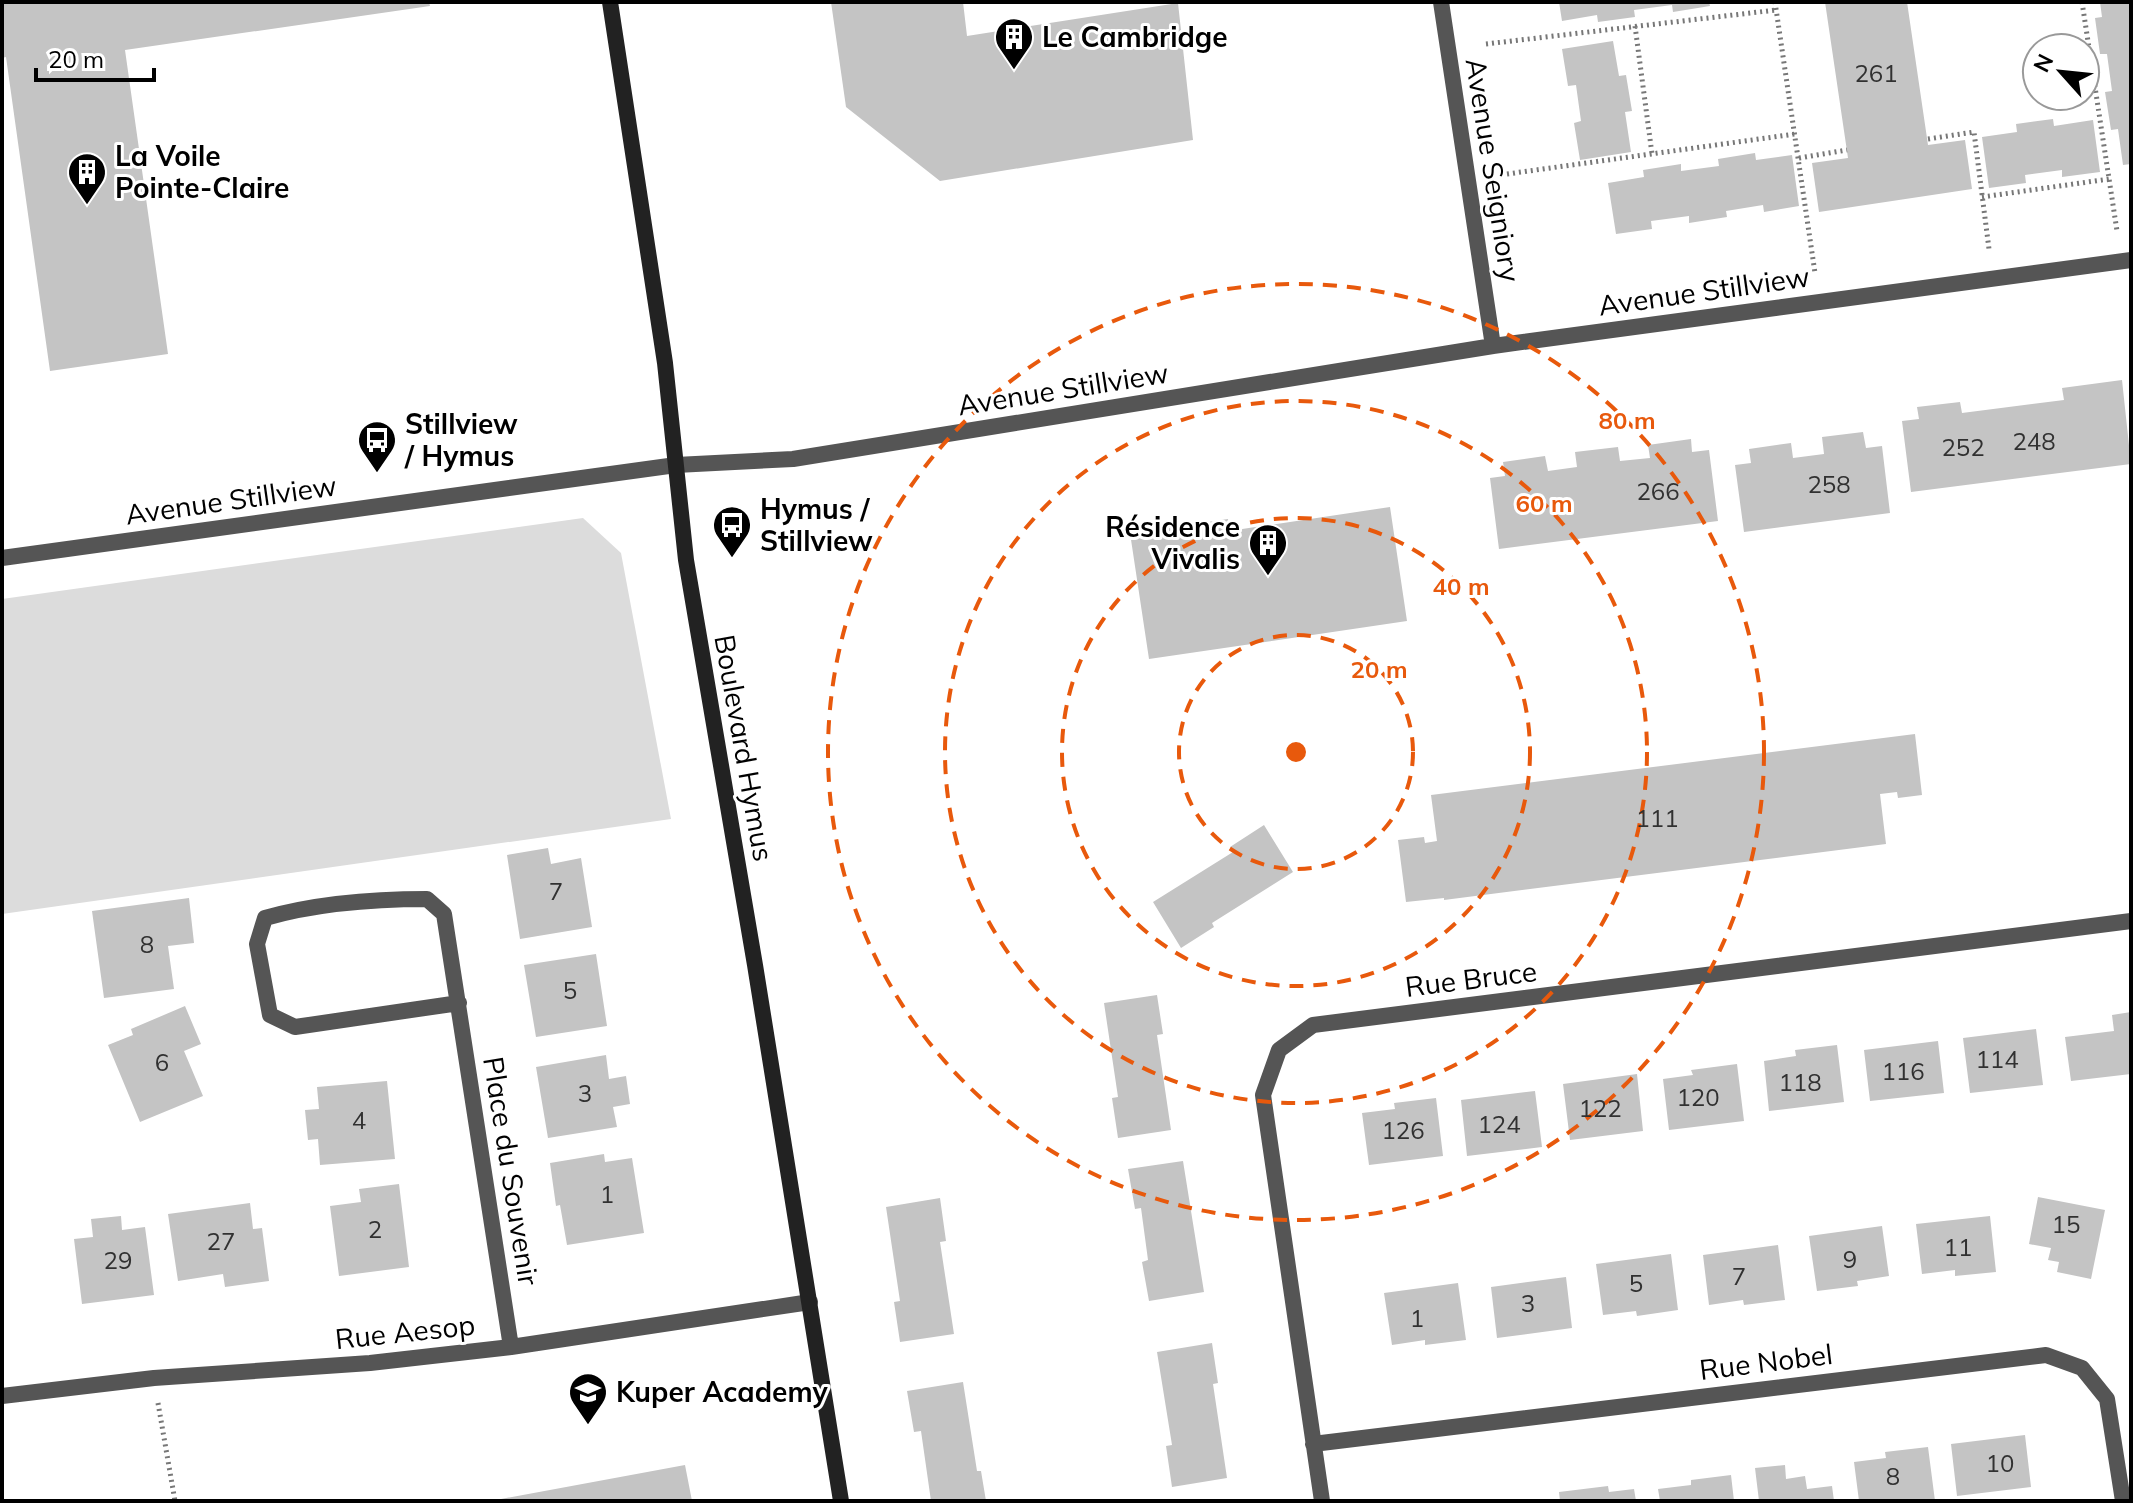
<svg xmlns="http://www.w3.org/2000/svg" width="2133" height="1503" font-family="Mulish,sans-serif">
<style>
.green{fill:#dcdcdc}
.building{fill:#c4c4c4}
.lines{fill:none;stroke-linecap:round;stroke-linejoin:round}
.path{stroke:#777;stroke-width:5;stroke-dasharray:2 4;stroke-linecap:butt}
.street{stroke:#555;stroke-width:16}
.secondary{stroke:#222;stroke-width:16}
.ring{fill:none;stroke:#e8590c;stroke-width:4;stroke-dasharray:14 10}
.labels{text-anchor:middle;stroke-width:6;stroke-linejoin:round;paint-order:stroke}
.number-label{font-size:24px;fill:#313131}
.poi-label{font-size:28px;font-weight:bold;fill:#000;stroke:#fff;text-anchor:start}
.street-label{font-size:28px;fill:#000;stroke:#fff}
.centre{fill:#e8590c;stroke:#fff;stroke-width:4}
.ring-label{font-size:24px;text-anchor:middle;font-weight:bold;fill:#e8590c;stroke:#fff;stroke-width:6;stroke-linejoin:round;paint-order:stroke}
</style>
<rect width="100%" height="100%" fill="#fff"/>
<path class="green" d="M 583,518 L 621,553 L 671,819 L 2,914 L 2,599 Z"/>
<path class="building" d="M 2,2 L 429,2 L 430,6 L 125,50 L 168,354 L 50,371 L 6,57 L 2,58 Z
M 831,2 L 963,2 L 967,36 L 1178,3 L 1193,140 L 940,181 L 846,107 Z
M 1559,2 L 1709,2 L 1710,6 L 1673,12 L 1672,5 L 1634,10 L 1635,17 L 1598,22 L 1597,15 L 1562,21 Z
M 1825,2 L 1907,2 L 1928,145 L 1965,140 L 1972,189 L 1819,212 L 1812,163 L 1848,158 Z
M 2100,2 L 2131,2 L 2131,164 L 2123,165 L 2118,129 L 2111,130 L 2105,92 L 2112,91 L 2107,54 L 2100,54 L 2095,18 L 2102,17 Z
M 1613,41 L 1619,76 L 1626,75 L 1632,111 L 1625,112 L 1631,152 L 1580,160 L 1574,123 L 1581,121 L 1576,85 L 1568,86 L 1562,49 Z
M 2053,119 L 2054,126 L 2093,120 L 2100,172 L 2062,177 L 2062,170 L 2025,175 L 2026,183 L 1989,188 L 1982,137 L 2017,132 L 2016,124 Z
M 1755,153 L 1756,160 L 1792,155 L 1799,206 L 1764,212 L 1763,205 L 1726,211 L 1727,217 L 1689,223 L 1689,216 L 1651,221 L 1652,229 L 1616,234 L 1608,183 L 1644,177 L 1643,170 L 1681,164 L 1681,171 L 1719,166 L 1718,159 Z
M 2122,380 L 2131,464 L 1911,492 L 1902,421 L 1919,419 L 1917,407 L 1960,402 L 1962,413 L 2064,400 L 2062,388 Z
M 1863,432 L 1866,448 L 1882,446 L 1890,513 L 1744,532 L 1735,465 L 1751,463 L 1749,449 L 1791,443 L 1793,458 L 1824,454 L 1822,437 Z
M 1691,439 L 1692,452 L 1709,450 L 1718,521 L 1499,549 L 1490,478 L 1505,476 L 1503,462 L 1545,456 L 1548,471 L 1577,467 L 1575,452 L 1618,447 L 1620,461 L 1650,458 L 1648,445 Z
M 1390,507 L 1407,621 L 1149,659 L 1130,533 L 1228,519 L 1229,531 Z
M 1915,734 L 1922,795 L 1898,798 L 1897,792 L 1880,794 L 1886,844 L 1444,900 L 1444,898 L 1406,902 L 1398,840 L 1424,837 L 1425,843 L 1437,841 L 1431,795 Z
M 1264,825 L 1293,872 L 1212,923 L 1214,927 L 1181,948 L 1153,902 L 1233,852 L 1230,847 Z
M 548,848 L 551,864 L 581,858 L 592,927 L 520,939 L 507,855 Z
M 189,898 L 194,943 L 168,946 L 174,989 L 104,998 L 92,911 Z
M 596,954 L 607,1026 L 536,1037 L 524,965 Z
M 1157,995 L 1163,1034 L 1157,1035 L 1171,1130 L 1118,1138 L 1112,1098 L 1118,1097 L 1104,1003 Z
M 185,1006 L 201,1044 L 184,1051 L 203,1096 L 140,1122 L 108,1045 L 133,1035 L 131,1029 Z
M 2131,1012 L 2131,1074 L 2071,1081 L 2065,1037 L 2114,1031 L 2112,1015 Z
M 2036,1029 L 2043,1085 L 1970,1093 L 1963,1038 Z
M 1938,1041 L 1944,1093 L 1870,1101 L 1864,1050 Z
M 1837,1045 L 1844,1102 L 1769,1111 L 1764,1061 L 1796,1056 L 1795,1050 Z
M 606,1055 L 609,1079 L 626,1076 L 630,1104 L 613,1107 L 617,1127 L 548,1138 L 536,1067 Z
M 1737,1064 L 1744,1121 L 1669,1130 L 1663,1079 L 1693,1075 L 1691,1070 Z
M 1637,1074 L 1643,1131 L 1570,1140 L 1563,1084 Z
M 387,1081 L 395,1159 L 320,1165 L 318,1139 L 308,1140 L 305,1110 L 319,1109 L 317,1087 Z
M 1535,1091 L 1542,1147 L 1467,1156 L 1461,1100 Z
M 1436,1098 L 1443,1156 L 1369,1165 L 1362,1113 L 1395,1109 L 1394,1103 Z
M 604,1154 L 605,1162 L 632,1158 L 644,1233 L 567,1245 L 560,1205 L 556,1206 L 550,1163 Z
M 1183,1161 L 1204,1292 L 1149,1301 L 1142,1262 L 1148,1260 L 1141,1208 L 1135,1209 L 1128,1169 Z
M 399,1184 L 409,1267 L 339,1276 L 330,1206 L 361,1202 L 359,1189 Z
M 2038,1197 L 2105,1210 L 2091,1279 L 2057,1272 L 2059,1262 L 2048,1260 L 2051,1248 L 2029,1244 Z
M 940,1198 L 946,1241 L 940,1242 L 954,1334 L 900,1342 L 894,1302 L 900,1301 L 886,1207 Z
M 250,1203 L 253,1229 L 262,1228 L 269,1281 L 225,1287 L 223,1274 L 178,1281 L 168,1214 Z
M 121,1216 L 122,1230 L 145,1227 L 154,1295 L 82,1304 L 74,1239 L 93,1237 L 91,1219 Z
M 1990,1216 L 1996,1272 L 1955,1276 L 1955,1270 L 1922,1274 L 1916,1224 Z
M 1882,1226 L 1889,1276 L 1857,1281 L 1858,1286 L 1817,1291 L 1809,1236 Z
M 1778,1245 L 1785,1300 L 1744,1305 L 1743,1300 L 1709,1305 L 1703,1255 Z
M 1671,1254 L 1678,1310 L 1637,1316 L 1636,1311 L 1603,1315 L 1596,1264 Z
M 1566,1277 L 1572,1328 L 1497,1338 L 1491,1287 Z
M 1458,1283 L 1466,1340 L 1425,1345 L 1425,1340 L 1392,1345 L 1384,1293 Z
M 1212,1343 L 1218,1383 L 1213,1384 L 1227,1478 L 1172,1487 L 1166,1446 L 1172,1445 L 1157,1352 Z
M 963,1382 L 977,1471 L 981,1471 L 986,1501 L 931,1501 L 921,1431 L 914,1432 L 907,1391 Z
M 2025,1435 L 2031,1487 L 1957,1496 L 1951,1444 Z
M 1928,1447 L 1935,1501 L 1859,1501 L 1854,1462 L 1886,1458 L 1885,1452 Z
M 685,1465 L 692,1501 L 501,1501 L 501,1499 Z
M 1785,1465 L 1786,1479 L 1805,1476 L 1807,1489 L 1832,1486 L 1834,1501 L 1759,1501 L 1755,1468 Z
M 1731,1475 L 1734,1501 L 1660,1501 L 1658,1489 L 1691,1485 L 1691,1480 Z
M 1608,1486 L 1609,1492 L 1634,1489 L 1636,1501 L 1560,1501 L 1559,1492 Z"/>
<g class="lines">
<path class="path" d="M 1775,2 L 1815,273
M 2082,2 L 2117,231
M 1635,26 L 1652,154
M 1486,44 L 1776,10
M 1928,139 L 1974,132 L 1989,249
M 1799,158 L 1847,150
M 1507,174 L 1795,134
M 1982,197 L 2109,179
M 158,1403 L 175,1501"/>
<path class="street" d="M 1441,2 L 1493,346
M 2,558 L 676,465 L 793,459 L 1493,346 L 2131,260
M 459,1003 L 295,1027 L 270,1015 L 257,944 L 265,918 C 314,904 376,899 427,899 L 444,914 L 511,1347
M 2,1396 L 154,1378 L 370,1363 L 511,1347 L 810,1302
M 1313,1444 L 2046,1355 L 2082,1368 L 2107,1399 L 2123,1501
M 1322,1501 L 1263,1095 L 1279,1050 L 1313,1025 L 2131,921"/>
<path class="secondary" d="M 610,2 L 665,363 L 686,560 L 755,965 L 841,1501"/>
</g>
<g class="ring">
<circle cx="1296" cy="752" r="117"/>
<circle cx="1296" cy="752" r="234"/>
<circle cx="1296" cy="752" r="351"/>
<circle cx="1296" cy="752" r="468"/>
</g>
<defs>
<symbol id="building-pin" viewBox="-11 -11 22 30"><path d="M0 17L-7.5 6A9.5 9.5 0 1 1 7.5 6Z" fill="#000" stroke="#fff"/><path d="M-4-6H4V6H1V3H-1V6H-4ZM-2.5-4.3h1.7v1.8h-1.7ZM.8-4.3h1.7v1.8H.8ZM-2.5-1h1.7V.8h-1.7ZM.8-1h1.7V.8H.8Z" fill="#fff"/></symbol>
<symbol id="bus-pin" viewBox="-11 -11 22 30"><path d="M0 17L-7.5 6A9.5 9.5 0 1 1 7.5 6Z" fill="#000" stroke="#fff"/><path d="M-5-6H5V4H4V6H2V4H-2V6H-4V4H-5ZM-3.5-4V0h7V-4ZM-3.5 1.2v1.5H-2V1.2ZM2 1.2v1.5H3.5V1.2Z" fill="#fff"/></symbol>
<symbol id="school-pin" viewBox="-11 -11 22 30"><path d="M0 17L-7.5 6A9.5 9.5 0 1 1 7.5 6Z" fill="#000" stroke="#fff"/><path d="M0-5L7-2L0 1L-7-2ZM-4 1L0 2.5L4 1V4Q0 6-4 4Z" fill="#fff"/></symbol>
</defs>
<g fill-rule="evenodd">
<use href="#building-pin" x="992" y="15" width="44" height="60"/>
<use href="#building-pin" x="65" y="150" width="44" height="60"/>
<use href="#bus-pin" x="355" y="418" width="44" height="60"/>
<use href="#bus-pin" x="710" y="503" width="44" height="60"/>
<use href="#building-pin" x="1246" y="521" width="44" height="60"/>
<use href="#school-pin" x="566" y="1370" width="44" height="60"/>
</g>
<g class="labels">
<g class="number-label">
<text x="1876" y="82">261</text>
<text x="2034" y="450">248</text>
<text x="1963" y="456">252</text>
<text x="1829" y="493">258</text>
<text x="1658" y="500">266</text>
<text x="1657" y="827">111</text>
<text x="556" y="900">7</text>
<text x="147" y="953">8</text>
<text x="570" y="999">5</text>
<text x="1997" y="1068">114</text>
<text x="162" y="1071">6</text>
<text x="1903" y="1080">116</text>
<text x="1800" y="1091">118</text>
<text x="585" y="1102">3</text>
<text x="1698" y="1106">120</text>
<text x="1600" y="1117">122</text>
<text x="359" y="1129">4</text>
<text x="1499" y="1133">124</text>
<text x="1403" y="1139">126</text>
<text x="607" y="1203">1</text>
<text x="2066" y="1233">15</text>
<text x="375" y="1238">2</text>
<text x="221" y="1250">27</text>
<text x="1958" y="1256">11</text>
<text x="1850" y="1268">9</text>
<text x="118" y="1269">29</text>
<text x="1739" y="1285">7</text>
<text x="1636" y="1292">5</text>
<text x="1528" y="1312">3</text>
<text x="1417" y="1327">1</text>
<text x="2000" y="1472">10</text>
<text x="1893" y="1485">8</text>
</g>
<g class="poi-label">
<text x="1042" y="47">Le Cambridge</text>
<text x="115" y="166">La Voile<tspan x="115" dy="32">Pointe-Claire</tspan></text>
<text x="405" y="434">Stillview<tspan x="405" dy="32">/ Hymus</tspan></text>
<text x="760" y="519">Hymus /<tspan x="760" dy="32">Stillview</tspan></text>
<text x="1240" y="537" text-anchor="end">Résidence<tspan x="1240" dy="32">Vivalis</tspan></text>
<text x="616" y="1402">Kuper Academy</text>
</g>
<g class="street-label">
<text transform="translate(1493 170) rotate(81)" y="10">Avenue Seigniory</text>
<text transform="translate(1704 291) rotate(-8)" y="10">Avenue Stillview</text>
<text transform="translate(1063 389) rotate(-9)" y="10">Avenue Stillview</text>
<text transform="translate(231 500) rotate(-8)" y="10">Avenue Stillview</text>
<text transform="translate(744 748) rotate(80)" y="10">Boulevard Hymus</text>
<text transform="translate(1471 979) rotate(-7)" y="10">Rue Bruce</text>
<text transform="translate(511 1171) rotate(81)" y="10">Place du Souvenir</text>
<text transform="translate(405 1332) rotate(-6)" y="10">Rue Aesop</text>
<text transform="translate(1766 1362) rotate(-7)" y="10">Rue Nobel</text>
</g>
</g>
<circle cx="1296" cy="752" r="12" class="centre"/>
<g class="ring-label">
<text x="1627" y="429">80 m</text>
<text x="1544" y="512">60 m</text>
<text x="1461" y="595">40 m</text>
<text x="1379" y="678">20 m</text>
</g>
<rect width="2133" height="1503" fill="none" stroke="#000000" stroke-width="8"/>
<g transform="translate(2061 72) rotate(297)"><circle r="38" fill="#ffffff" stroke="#999999" stroke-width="2"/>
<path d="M0-6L14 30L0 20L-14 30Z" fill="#000000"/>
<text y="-12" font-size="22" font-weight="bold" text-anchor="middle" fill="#000000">N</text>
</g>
<path d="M36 68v12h118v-12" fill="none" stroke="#000000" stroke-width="4"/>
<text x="48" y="68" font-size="24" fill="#000000" stroke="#ffffff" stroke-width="6" paint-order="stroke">20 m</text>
</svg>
